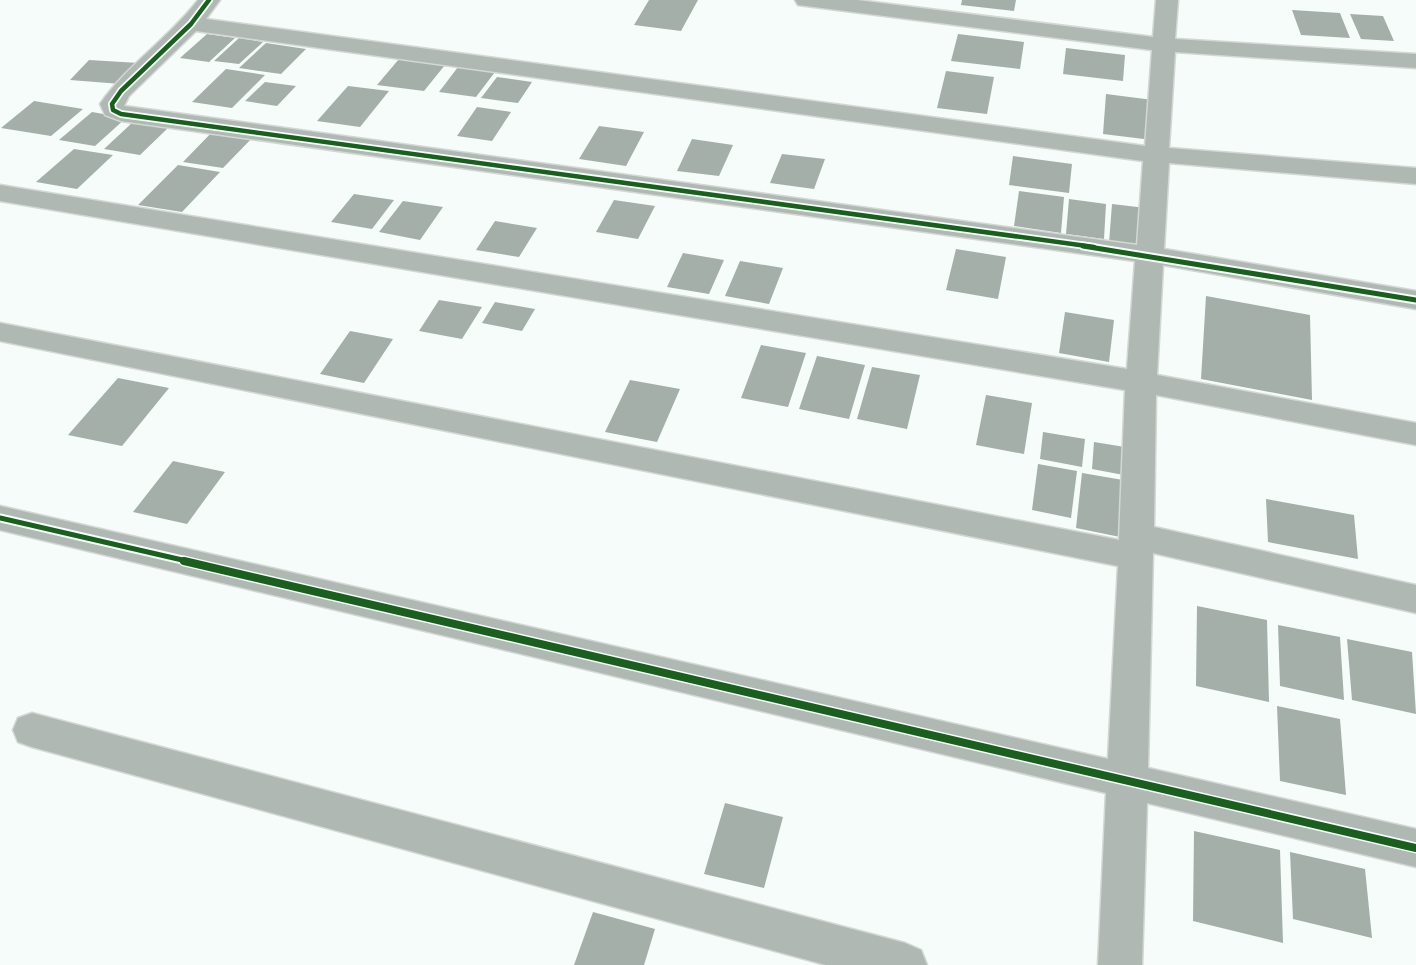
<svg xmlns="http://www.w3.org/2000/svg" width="1416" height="965" font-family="'Open Sans',sans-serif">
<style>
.building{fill:#a4afa9}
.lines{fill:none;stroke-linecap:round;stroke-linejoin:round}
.street-casing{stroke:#d3d8d5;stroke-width:3}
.street{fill:#b0b8b4;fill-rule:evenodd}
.cycleway-far2-casing{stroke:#f3fff8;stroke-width:8}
.cycleway-far1-casing{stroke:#f3fff8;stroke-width:9}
.cycleway-casing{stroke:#f3fff8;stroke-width:11}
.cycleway-far2{stroke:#1b5e20;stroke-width:4.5}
.cycleway-far1{stroke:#1b5e20;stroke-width:5}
.cycleway{stroke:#1b5e20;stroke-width:8}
</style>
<rect width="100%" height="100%" fill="#f6fcf9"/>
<path class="building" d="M 649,0 L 698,0 L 681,31 L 634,25 Z
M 962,0 L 1016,0 L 1014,11 L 961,5 Z
M 1292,10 L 1340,13 L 1350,38 L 1301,35 Z
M 1350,14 L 1383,16 L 1394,41 L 1361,39 Z
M 207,34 L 235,38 L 209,62 L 180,58 Z
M 958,34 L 1024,42 L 1020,69 L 951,61 Z
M 239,38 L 263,42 L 239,64 L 214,61 Z
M 266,43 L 306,49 L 281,74 L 239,68 Z
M 1066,48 L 1125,55 L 1123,81 L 1063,74 Z
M 399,59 L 445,65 L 424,91 L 377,85 Z
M 89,60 L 139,63 L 121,84 L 70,80 Z
M 458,67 L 495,72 L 476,97 L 439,92 Z
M 226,69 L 265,75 L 232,108 L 192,102 Z
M 946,71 L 994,77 L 987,114 L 937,108 Z
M 497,77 L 532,82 L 518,103 L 481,98 Z
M 265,82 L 296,86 L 277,106 L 245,101 Z
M 348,86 L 389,91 L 360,127 L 317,121 Z
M 1106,94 L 1153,100 L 1152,140 L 1103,134 Z
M 34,101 L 83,109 L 51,136 L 1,128 Z
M 477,107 L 511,112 L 492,141 L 457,136 Z
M 92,112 L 126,118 L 95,146 L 59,140 Z
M 133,122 L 168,128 L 140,155 L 104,149 Z
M 599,126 L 644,132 L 626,166 L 579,159 Z
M 216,128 L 256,134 L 223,168 L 183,162 Z
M 692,139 L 733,145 L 719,176 L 677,171 Z
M 74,149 L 113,155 L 77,189 L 36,182 Z
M 782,154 L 825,159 L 814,189 L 770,183 Z
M 1013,156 L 1072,164 L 1069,193 L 1009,185 Z
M 178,165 L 220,172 L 182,212 L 138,205 Z
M 1019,191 L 1064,197 L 1061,233 L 1014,226 Z
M 354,194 L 394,200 L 372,229 L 331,222 Z
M 1069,199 L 1106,204 L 1104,239 L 1066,234 Z
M 614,200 L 655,206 L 638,239 L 596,232 Z
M 403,201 L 443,207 L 420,240 L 379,232 Z
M 1112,204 L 1146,208 L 1144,248 L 1109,243 Z
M 495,221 L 537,228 L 519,257 L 476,250 Z
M 956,249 L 1006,257 L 998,299 L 946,290 Z
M 683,253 L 724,260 L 709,294 L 667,287 Z
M 740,261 L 783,268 L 769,304 L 725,296 Z
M 1206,296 L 1310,315 L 1312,400 L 1201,379 Z
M 439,300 L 482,307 L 462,339 L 419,331 Z
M 495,302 L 535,309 L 522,331 L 482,323 Z
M 1065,312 L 1114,320 L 1109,362 L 1059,353 Z
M 350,331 L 393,339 L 364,383 L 320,374 Z
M 761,345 L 806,353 L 788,407 L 741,398 Z
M 817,356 L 865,365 L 849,419 L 799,409 Z
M 872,367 L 920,375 L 907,429 L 857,419 Z
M 118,378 L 169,388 L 122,446 L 68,435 Z
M 630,380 L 680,389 L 657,442 L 605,432 Z
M 986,395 L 1032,403 L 1024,454 L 976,445 Z
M 1043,432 L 1085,439 L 1082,467 L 1040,459 Z
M 1094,442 L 1131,448 L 1129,476 L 1092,469 Z
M 173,461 L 225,472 L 187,524 L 133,512 Z
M 1038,464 L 1077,471 L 1071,518 L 1032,510 Z
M 1082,473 L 1129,481 L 1125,538 L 1076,528 Z
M 1266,499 L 1354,515 L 1358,559 L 1268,542 Z
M 1197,606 L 1267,620 L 1269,702 L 1196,686 Z
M 1278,625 L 1340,637 L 1344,700 L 1280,686 Z
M 1347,639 L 1412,652 L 1416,714 L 1352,700 Z
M 1277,706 L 1340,719 L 1346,795 L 1280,781 Z
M 725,803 L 783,817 L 764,888 L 704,874 Z
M 1194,831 L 1280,850 L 1283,943 L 1193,921 Z
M 1290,852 L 1365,869 L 1372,938 L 1293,919 Z
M 593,912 L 655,929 L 644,965 L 574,965 Z"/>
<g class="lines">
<defs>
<path id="street" d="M 198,0 L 220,0 L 206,19 L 1145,146 L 1152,50 L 806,6 L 798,5 L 795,0 L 857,0 L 1153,37 L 1156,0 L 1178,0 L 1175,39 L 1416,54 L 1416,68 L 1175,52 L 1169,148 L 1416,168 L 1416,184 L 1169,163 L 1164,249 L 1416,291 L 1416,309 L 1163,265 L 1157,375 L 1416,423 L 1416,445 L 1156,395 L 1154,527 L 1416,585 L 1416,613 L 1153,553 L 1148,768 L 1416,829 L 1416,867 L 1147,803 L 1142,965 L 1098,965 L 1106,793 L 0,530 L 0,506 L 1108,759 L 1118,566 L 0,341 L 0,323 L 1119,540 L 1125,390 L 0,201 L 0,185 L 1127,369 L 1135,261 L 121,121 L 105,115 L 100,104 C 127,65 169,38 198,0 ZM 196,31 L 1143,161 L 1137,245 L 124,106 L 129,96 Z
M 32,713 L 905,943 L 921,950 L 927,965 L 826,965 L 32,747 L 18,742 L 13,730 L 18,718 Z"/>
</defs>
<use href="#street" class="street-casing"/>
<use href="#street" class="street"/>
<defs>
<path id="cycleway-far2" d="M 209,0 L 191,24 L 121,91 L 112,104 L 113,110 L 121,114 L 1094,247"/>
<path id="cycleway-far1" d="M 1083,246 L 1416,300
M 0,518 L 191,562"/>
<path id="cycleway" d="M 184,561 L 1416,848"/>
</defs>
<use href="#cycleway-far2" class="cycleway-far2-casing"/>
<use href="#cycleway-far1" class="cycleway-far1-casing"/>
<use href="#cycleway" class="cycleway-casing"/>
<use href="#cycleway-far2" class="cycleway-far2"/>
<use href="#cycleway-far1" class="cycleway-far1"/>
<use href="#cycleway" class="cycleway"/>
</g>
</svg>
